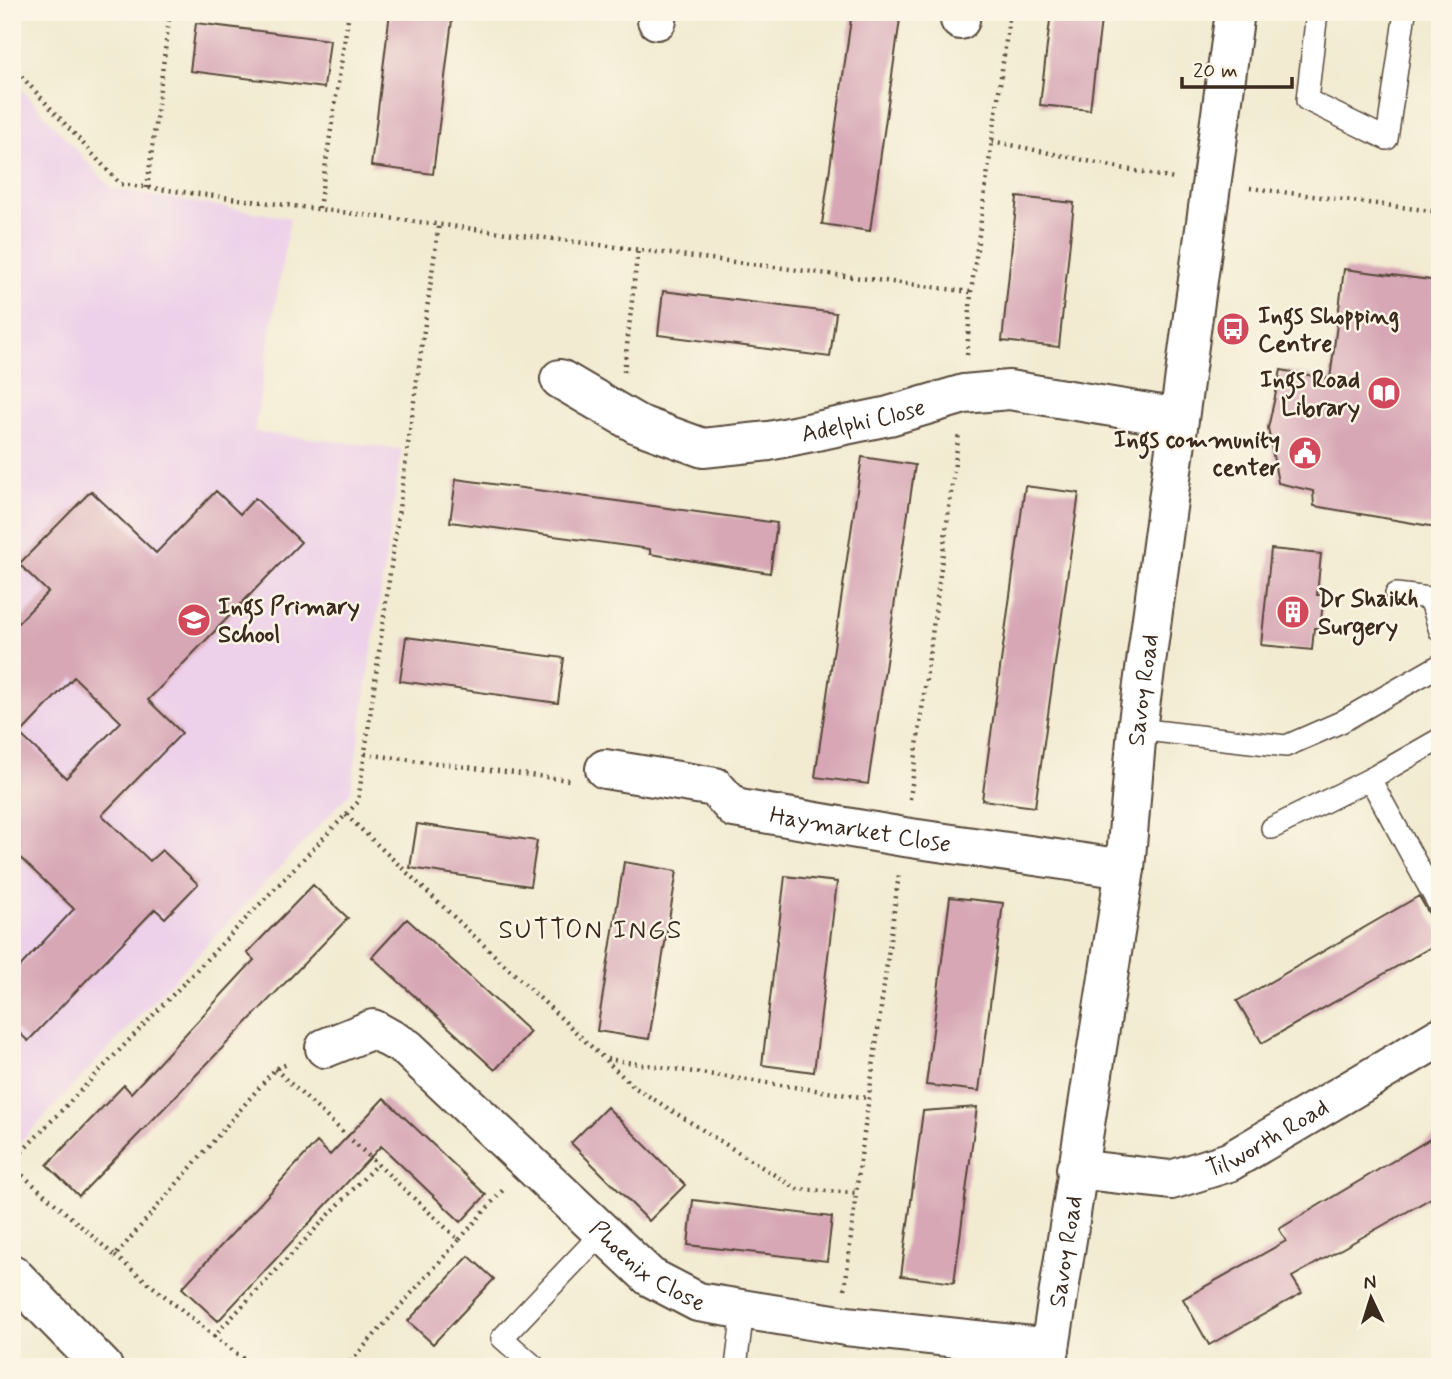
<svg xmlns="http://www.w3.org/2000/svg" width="1452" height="1379" font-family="Mynerve,sans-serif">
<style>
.built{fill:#edd0e9}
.building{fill:#d7a7b6;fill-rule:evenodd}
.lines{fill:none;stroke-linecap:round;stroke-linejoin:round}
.lane-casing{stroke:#564739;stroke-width:24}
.street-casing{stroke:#564739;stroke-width:42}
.secondary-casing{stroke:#564739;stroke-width:42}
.path{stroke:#564739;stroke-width:4.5;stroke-dasharray:2 5;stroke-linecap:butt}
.lane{stroke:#fff;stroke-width:21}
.street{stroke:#fff;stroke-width:38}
.secondary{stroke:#fff;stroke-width:38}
.street-bridge-casing{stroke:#564739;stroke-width:42;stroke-linecap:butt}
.street-bridge{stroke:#fff;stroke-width:38}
.labels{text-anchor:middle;stroke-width:5;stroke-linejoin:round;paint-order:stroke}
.poi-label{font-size:24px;font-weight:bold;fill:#3b2a1e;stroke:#fcf5e5;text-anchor:start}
.street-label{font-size:24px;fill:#3b2a1e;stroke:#fcf5e5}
.neighbourhood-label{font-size:26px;letter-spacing:2px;fill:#3b2a1e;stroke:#fcf5e5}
</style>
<rect width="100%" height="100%" fill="#fcf5e5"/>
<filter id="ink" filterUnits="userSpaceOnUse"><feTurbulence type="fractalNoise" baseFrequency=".0143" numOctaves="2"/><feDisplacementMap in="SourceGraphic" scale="14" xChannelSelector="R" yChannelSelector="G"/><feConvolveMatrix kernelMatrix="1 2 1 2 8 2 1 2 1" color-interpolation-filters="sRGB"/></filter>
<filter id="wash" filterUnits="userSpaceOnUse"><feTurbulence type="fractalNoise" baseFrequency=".00686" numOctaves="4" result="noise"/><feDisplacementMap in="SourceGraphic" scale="28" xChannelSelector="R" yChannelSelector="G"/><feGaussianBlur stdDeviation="1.57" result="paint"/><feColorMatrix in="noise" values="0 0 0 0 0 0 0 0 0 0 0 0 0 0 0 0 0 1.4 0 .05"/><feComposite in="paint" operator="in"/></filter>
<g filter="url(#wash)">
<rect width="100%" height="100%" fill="#f2ebd2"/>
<path class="built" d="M 12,79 L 112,189 L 290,218 L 254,432 L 402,449 L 351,792 L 12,1151 Z"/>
<g id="blocks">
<path class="building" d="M 390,12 L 453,12 L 433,174 L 371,166 Z
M 852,12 L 901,12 L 870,231 L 822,224 Z
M 1051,12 L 1102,12 L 1090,110 L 1040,105 Z
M 196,23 L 330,40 L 324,88 L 190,71 Z
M 1017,197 L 1074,203 L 1059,347 L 1002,341 Z
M 1344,269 L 1438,281 L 1440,504 L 1436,527 L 1314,506 L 1313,491 L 1278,483 L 1268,428 L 1281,370 L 1330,379 Z
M 663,291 L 836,313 L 830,357 L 658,335 Z
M 862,457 L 915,465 L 868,784 L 815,777 Z
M 456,479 L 777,523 L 770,573 L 650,554 L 650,549 L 450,522 Z
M 1025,486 L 1079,493 L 1035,807 L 982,800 Z
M 91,491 L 156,553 L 216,491 L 240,514 L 255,498 L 301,542 L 148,700 L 182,733 L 102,815 L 150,861 L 162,850 L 198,884 L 165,918 L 155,909 L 28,1041 L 12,1026 L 12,975 L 74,909 L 12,850 L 12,629 L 48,592 L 19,564 ZM 74,677 L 121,722 L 66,778 L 20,734 Z
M 1271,549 L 1321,554 L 1317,595 L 1324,595 L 1320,628 L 1314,628 L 1312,650 L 1261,645 Z
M 406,637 L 564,658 L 558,703 L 400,681 Z
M 417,824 L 537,841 L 530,886 L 410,868 Z
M 624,862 L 677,871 L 649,1039 L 597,1031 Z
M 785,876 L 837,882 L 814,1072 L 762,1065 Z
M 313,885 L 348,918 L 79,1196 L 47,1165 L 124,1085 L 131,1093 L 254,960 L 247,953 Z
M 1419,896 L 1440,933 L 1440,942 L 1262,1043 L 1237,1001 Z
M 950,897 L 1003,903 L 979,1091 L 926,1085 Z
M 407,919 L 530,1032 L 495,1070 L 372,957 Z
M 384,1098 L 486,1195 L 461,1222 L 381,1146 L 218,1321 L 182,1288 L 317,1142 L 330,1155 Z
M 607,1107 L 685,1185 L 649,1221 L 571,1143 Z
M 977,1107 L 954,1283 L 901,1276 L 923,1111 Z
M 1440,1133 L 1440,1193 L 1292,1277 L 1302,1293 L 1209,1345 L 1183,1299 L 1286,1241 L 1279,1229 Z
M 693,1200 L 832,1217 L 827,1261 L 688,1245 Z
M 469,1256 L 494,1279 L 433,1344 L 408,1321 Z"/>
</g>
</g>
<g filter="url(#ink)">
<use href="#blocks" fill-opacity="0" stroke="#564739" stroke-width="2"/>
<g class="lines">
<defs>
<path id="lane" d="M 1317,12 L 1307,100 L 1387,139 L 1405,12
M 1396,594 L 1430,598 L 1440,631
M 1137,729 L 1286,746 L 1341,722 L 1440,665
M 1370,779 L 1440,739
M 1272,828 L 1370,779 L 1440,907
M 535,1367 L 502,1338 L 601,1234
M 736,1367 L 743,1310"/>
<g id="street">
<path d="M 657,20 L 658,12"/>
<path d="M 960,20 L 961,12"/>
<path d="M 1220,121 L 1235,12"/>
<path id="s1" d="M 560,379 L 637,424 L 703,448 L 769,441 L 889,416 L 964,394 L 1009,390 L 1179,418"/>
<path id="s2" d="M 605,769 L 715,787 L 734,808 L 904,837 L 1125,869"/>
<path id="s3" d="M 325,1048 L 373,1029 L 407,1048 L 650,1277 L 698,1302 L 846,1326 L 1050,1348"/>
<path id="s4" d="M 1076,1169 L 1171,1180 L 1229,1162 L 1440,1037"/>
<path id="s5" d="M 1047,1367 L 1125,869 L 1137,729 L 1193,316"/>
</g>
<path id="secondary" d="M 12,1274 L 103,1367"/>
</defs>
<use href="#lane" class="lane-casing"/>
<use href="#street" class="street-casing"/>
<use href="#secondary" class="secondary-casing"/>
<path class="path" d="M 12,66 L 120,184 L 971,292
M 992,141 L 1174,179
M 147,188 L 170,12
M 1250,188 L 1440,212
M 319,208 L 349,12
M 967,355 L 971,292 L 1010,12
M 624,372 L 638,248
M 365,754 L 569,780
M 910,799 L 959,433
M 346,815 L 634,1087 L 797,1189 L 856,1193 L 899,874
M 607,1059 L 868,1098
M 275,1069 L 459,1240 L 503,1190
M 12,1162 L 358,802 L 439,223
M 12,1166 L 115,1256 L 275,1069 L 290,1063
M 115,1256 L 214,1336 L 377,1164
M 845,1289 L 856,1193
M 214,1336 L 254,1367
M 346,1367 L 459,1240"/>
<use href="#lane" class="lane"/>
<use href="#street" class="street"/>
<use href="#secondary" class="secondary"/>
<defs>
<path id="street-bridge" d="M 1193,316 L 1220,121"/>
</defs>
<use href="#street-bridge" class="street-bridge-casing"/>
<use href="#street-bridge" class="street-bridge"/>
</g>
</g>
<defs>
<symbol id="bus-disc" viewBox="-11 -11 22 22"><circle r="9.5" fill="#d1495b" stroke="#fcf5e5"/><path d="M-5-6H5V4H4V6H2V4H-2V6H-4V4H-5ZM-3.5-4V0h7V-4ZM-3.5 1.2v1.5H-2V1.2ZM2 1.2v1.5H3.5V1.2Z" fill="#fff"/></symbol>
<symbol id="library-disc" viewBox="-11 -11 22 22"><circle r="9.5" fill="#d1495b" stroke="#fcf5e5"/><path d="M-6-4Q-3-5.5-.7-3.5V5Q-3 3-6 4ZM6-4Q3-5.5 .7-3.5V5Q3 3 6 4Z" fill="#fff"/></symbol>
<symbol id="civic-disc" viewBox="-11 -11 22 22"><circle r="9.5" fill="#d1495b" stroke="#fcf5e5"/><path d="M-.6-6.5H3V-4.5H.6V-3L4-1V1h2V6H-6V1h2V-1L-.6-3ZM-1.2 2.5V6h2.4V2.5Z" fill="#fff"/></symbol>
<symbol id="building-disc" viewBox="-11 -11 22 22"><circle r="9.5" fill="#d1495b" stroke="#fcf5e5"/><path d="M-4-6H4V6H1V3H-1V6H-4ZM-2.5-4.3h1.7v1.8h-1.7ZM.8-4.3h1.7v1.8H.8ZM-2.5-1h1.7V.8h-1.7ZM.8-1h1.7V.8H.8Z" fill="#fff"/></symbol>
<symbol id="school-disc" viewBox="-11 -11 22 22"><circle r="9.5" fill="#d1495b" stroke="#fcf5e5"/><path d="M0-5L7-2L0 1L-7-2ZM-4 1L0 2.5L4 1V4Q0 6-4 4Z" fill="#fff"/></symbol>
</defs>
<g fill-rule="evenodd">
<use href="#bus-disc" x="1214" y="310" width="38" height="38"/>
<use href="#library-disc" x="1365" y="374" width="38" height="38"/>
<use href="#civic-disc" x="1286" y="434" width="38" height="38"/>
<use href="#building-disc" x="1274" y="593" width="38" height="38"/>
<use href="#school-disc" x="175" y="601" width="38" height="38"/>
</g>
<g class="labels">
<g class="poi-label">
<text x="1258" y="323">Ings Shopping<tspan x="1258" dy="28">Centre</tspan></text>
<text x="1360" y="387" text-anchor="end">Ings Road<tspan x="1360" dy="28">Library</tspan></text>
<text x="1280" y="447" text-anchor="end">Ings community<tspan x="1280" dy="28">center</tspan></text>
<text x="1318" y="606">Dr Shaikh<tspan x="1318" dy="28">Surgery</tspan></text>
<text x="218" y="614">Ings Primary<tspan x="218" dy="28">School</tspan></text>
</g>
<g class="street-label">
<text dy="8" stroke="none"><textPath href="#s1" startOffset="322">Adelphi Close</textPath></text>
<text dy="8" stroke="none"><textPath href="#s5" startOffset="684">Savoy Road</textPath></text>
<text dy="8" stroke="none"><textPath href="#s2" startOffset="268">Haymarket Close</textPath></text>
<text dy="8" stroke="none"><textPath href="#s4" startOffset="201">Tilworth Road</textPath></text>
<text dy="8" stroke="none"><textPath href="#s5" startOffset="117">Savoy Road</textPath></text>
<text dy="8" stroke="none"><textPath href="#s3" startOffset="416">Phoenix Close</textPath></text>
</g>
<g class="neighbourhood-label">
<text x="591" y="938">SUTTON INGS</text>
</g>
</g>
<rect width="1452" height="1379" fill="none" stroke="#fcf5e5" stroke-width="42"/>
<g transform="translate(1371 1298) rotate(356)" stroke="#fcf5e5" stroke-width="5" paint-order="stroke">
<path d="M0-5L12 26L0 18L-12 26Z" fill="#3b2a1e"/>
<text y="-10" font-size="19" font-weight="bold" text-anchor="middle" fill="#3b2a1e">N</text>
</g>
<path d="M1182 77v10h110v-10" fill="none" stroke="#3b2a1e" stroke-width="3.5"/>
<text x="1193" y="77" font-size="21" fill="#3b2a1e" stroke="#fcf5e5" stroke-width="5" paint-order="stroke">20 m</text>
</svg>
